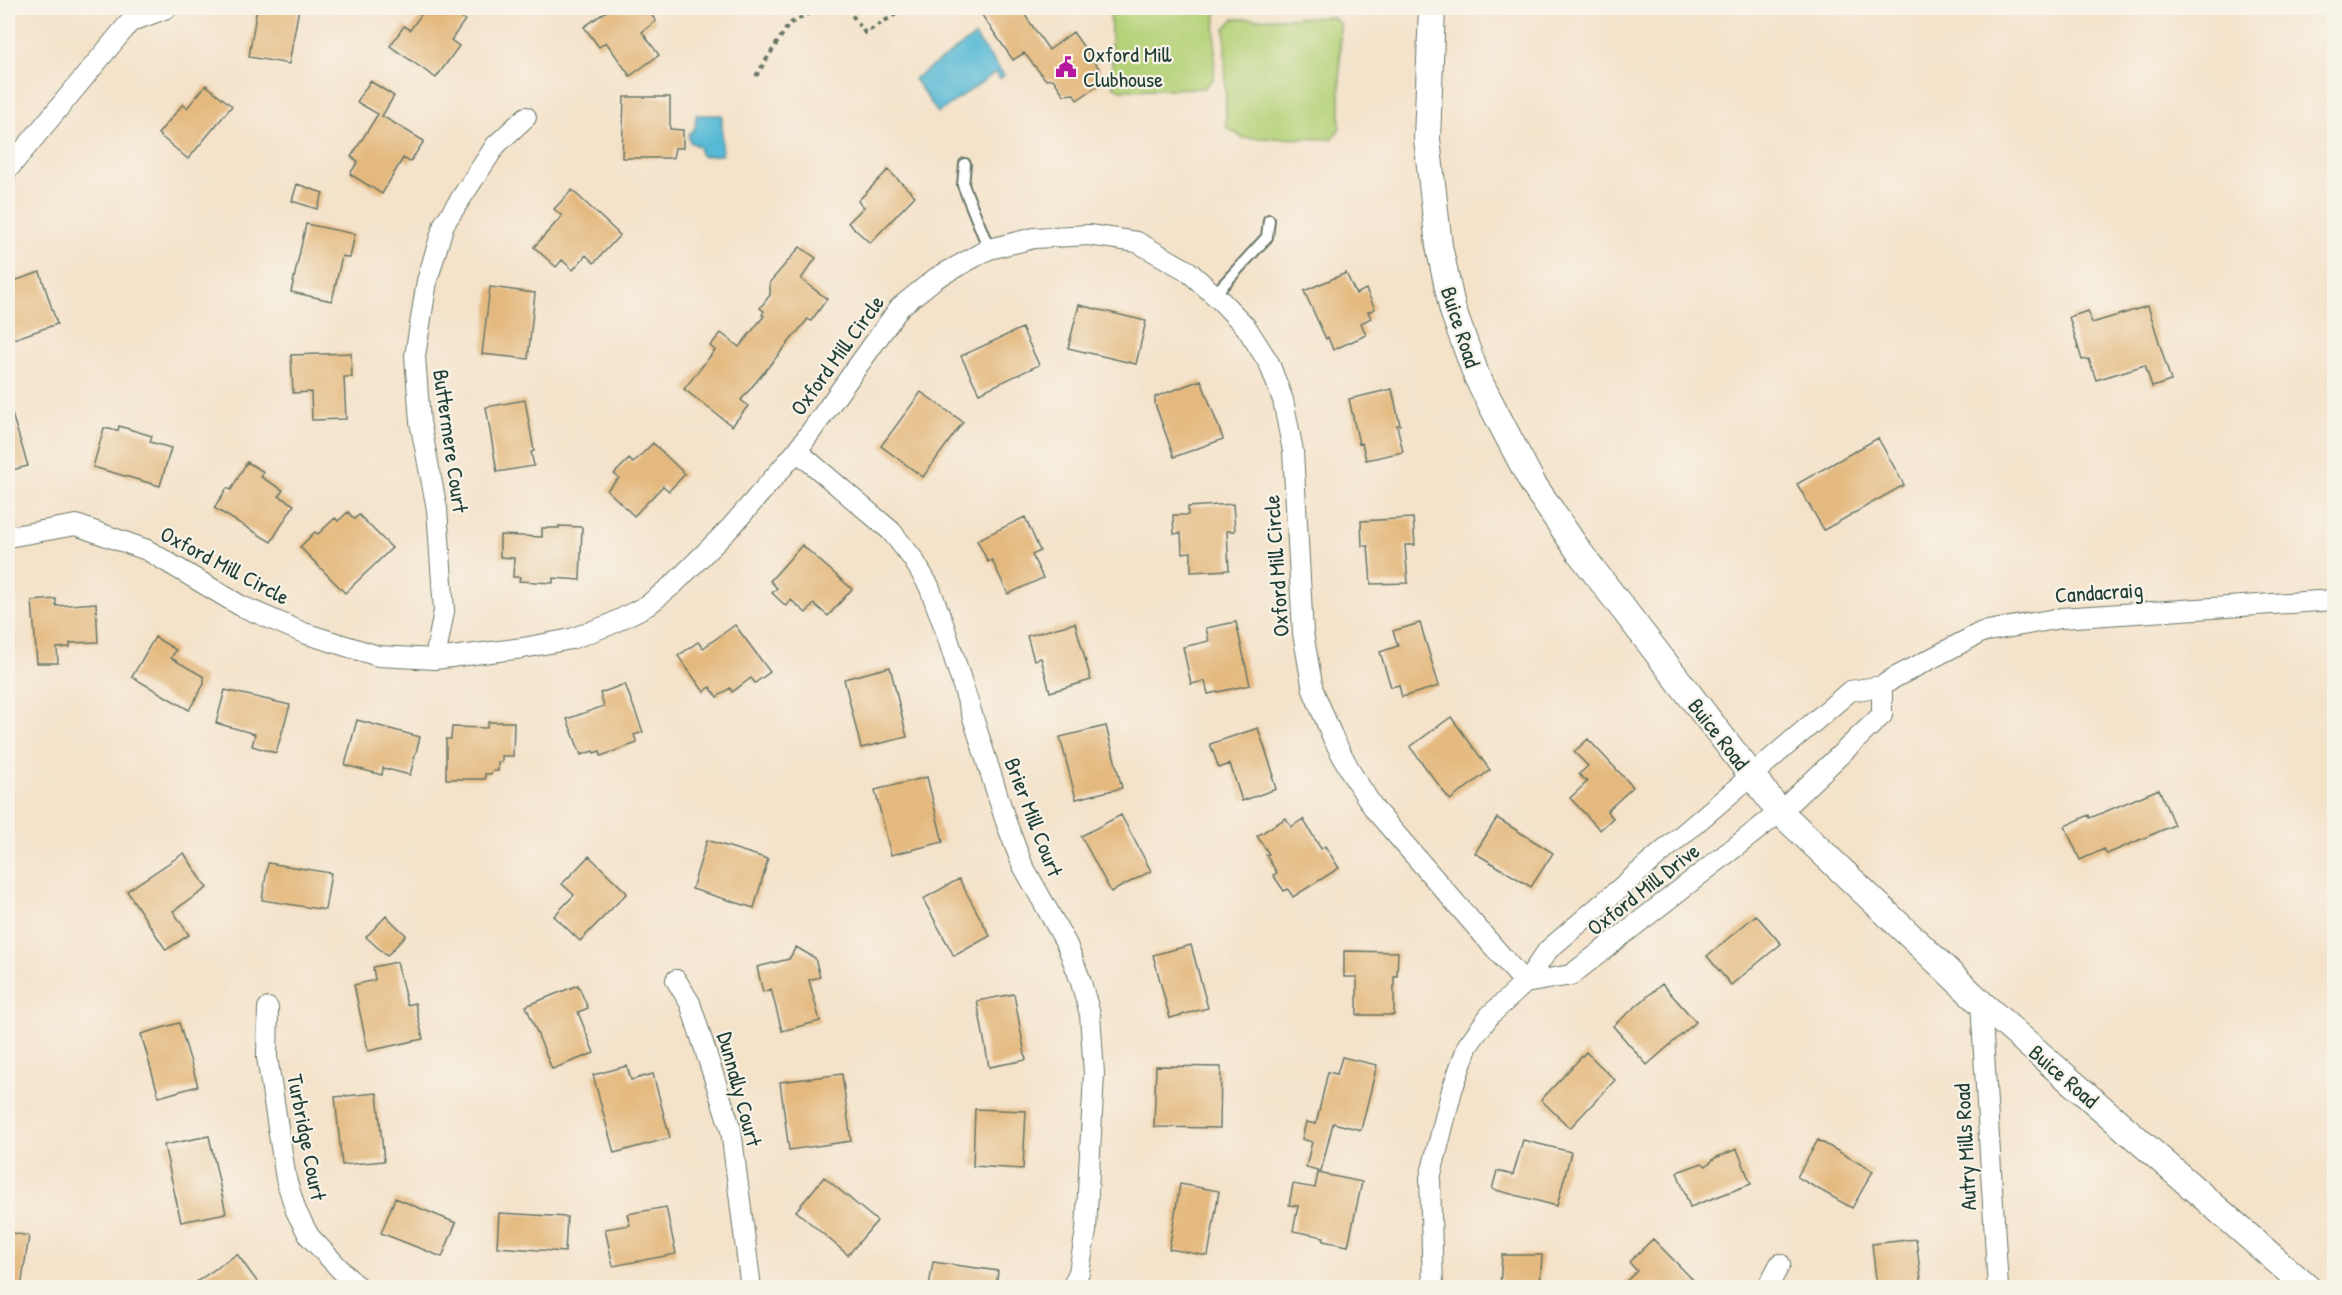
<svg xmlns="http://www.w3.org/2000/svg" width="2342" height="1295" font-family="'Patrick Hand',sans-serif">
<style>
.green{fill:#b6d279;stroke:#6a8856;stroke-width:1.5}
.water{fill:#56b9d5;stroke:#3a7b84;stroke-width:1.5}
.building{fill:#e4b97f}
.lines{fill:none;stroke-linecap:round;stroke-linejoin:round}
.service-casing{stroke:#6a7768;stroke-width:14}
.minor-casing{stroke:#6a7768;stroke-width:22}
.tertiary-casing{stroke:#6a7768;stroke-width:28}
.path{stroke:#6a7768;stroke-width:4;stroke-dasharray:4.5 4.5;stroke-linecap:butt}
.service{stroke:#fff;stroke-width:10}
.minor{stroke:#fff;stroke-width:20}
.tertiary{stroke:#fff;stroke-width:26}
.labels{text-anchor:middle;stroke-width:4.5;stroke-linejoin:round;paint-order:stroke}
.poi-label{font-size:22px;fill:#1f3d34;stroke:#f7f3e8;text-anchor:start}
.street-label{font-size:22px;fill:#1f3d34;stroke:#f7f3e8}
</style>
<rect width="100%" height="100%" fill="#f7f3e8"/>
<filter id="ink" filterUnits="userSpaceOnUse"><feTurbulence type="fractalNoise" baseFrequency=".0167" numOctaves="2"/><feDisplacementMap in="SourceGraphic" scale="12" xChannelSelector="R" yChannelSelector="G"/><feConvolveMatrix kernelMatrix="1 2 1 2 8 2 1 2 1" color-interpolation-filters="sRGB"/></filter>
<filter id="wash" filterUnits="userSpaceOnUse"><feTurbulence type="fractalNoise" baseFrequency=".008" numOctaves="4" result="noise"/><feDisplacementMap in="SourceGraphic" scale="24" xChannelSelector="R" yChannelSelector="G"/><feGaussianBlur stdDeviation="1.35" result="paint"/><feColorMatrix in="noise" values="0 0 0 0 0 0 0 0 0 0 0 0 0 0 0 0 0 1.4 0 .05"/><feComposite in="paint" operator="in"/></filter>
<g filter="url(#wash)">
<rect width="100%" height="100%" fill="#f4e2c9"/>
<path class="green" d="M 1110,8 L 1216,8 L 1214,78 L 1204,88 L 1120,90 L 1113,86 Z
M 1332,17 L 1340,23 L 1340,128 L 1332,139 L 1243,138 L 1226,127 L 1225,28 L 1234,19 Z"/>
<path class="water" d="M 975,36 L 1004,75 L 1000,79 L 995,73 L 938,113 L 914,79 Z
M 696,115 L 722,115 L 722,155 L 702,156 L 700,154 L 699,147 L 690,142 L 688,135 L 695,128 Z"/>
<g id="blocks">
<path class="building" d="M 257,8 L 299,8 L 289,64 L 249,57 Z
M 426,8 L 447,8 L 465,20 L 451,40 L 459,46 L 436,78 L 390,46 L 404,26 L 410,30 Z
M 611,8 L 646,8 L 656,21 L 642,32 L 659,55 L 630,76 L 606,42 L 599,47 L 584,27 Z
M 977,8 L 1020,8 L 1049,50 L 1073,32 L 1100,70 L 1096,76 L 1102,83 L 1077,100 L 1074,94 L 1064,95 L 1053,79 L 1046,80 L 1024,53 L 1013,60 Z
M 370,81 L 394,96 L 382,116 L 424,141 L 410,162 L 403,158 L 382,194 L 350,174 L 358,161 L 351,157 L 378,114 L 357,102 Z
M 206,85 L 232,106 L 188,159 L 158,134 L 183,104 L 187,108 Z
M 624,97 L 670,97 L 670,129 L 683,130 L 683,148 L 675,148 L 673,158 L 622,158 Z
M 888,170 L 915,196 L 870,243 L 848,223 L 864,207 L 858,201 Z
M 297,184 L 323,193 L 317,209 L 292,201 Z
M 572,190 L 620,235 L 594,263 L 586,255 L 573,270 L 562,260 L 556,267 L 534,247 L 562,216 L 554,209 Z
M 306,224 L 355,234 L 350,258 L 342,256 L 332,301 L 291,292 Z
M 800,247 L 816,258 L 801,279 L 827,299 L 811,321 L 808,319 L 741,400 L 748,406 L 732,426 L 684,389 L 715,350 L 710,346 L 721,333 L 739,347 L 764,316 L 762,315 L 764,311 L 760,308 L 770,295 L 770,282 Z
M 40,272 L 57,324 L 8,341 L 8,283 Z
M 1346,273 L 1356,294 L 1366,289 L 1375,309 L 1368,312 L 1371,318 L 1361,323 L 1366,335 L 1333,350 L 1328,337 L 1326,339 L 1304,291 Z
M 490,287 L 535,293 L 528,359 L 482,354 Z
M 1079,305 L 1146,321 L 1136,364 L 1068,348 Z
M 2148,306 L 2171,381 L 2152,387 L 2145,365 L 2096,380 L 2089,359 L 2082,360 L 2069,317 L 2088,311 L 2092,323 Z
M 1022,328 L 1039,365 L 979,393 L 961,356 Z
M 351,353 L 352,377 L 344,377 L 346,419 L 312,420 L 311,392 L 293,393 L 291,355 Z
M 1201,380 L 1223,439 L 1174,457 L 1155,404 L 1155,397 Z
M 1392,389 L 1400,425 L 1397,425 L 1403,452 L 1366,460 L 1362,443 L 1359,444 L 1349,399 Z
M 921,392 L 963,422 L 923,477 L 881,446 Z
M 525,400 L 534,451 L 531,452 L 534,466 L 497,472 L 486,407 Z
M 12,414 L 28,466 L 8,471 L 8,415 Z
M 119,426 L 152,436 L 150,442 L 171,448 L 160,486 L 93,467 L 104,428 L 118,431 Z
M 1878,438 L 1904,485 L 1824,530 L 1797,484 Z
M 653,443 L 685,474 L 669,491 L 663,486 L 634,516 L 607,490 L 619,478 L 614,474 L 629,459 L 633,463 Z
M 247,462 L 264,472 L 261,477 L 283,490 L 279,496 L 294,505 L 271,542 L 214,508 L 227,488 L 231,490 Z
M 1233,504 L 1235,531 L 1227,531 L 1229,570 L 1191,572 L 1191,552 L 1182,553 L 1181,533 L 1174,534 L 1173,515 L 1188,515 L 1188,507 Z
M 348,512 L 354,519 L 359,515 L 392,548 L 345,593 L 300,547 L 315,532 L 318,534 L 335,518 L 338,521 Z
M 1025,517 L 1040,551 L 1032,555 L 1043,578 L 1008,594 L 992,560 L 988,562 L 977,540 Z
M 1413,518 L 1415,545 L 1405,545 L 1408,583 L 1371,584 L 1368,546 L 1362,546 L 1361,521 Z
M 559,526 L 582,527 L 580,580 L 553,578 L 553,583 L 519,581 L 520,577 L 513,577 L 514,558 L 500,557 L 500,535 L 542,537 L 542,528 L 559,528 Z
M 802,545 L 852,589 L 828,616 L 814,604 L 806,613 L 791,600 L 786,606 L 772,593 L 777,588 L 770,581 Z
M 56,599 L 56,606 L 96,603 L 98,642 L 70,643 L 70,647 L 57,648 L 58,663 L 37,663 L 32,601 Z
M 1236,622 L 1250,685 L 1208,694 L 1205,681 L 1191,684 L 1183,647 L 1209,641 L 1206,628 Z
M 1075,623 L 1091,680 L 1050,692 L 1041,658 L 1034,660 L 1027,636 Z
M 1420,623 L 1439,686 L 1402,697 L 1399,685 L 1391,687 L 1380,652 L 1398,646 L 1393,631 Z
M 735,625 L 770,672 L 755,683 L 751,678 L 732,692 L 730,688 L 717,697 L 710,687 L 704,692 L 678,656 L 698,642 L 703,648 Z
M 155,637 L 176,650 L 171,658 L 204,677 L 204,684 L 189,710 L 132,677 Z
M 890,667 L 907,737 L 861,748 L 844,679 Z
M 625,684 L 643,732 L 634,735 L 637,743 L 601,756 L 600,751 L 594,753 L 593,751 L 581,755 L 567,719 L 604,706 L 600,693 Z
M 225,690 L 290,705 L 276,753 L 252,746 L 255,734 L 216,723 Z
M 1451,717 L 1490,770 L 1450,800 L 1410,747 Z
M 357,720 L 420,737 L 410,775 L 383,768 L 382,775 L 345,765 Z
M 488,722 L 514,722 L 513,756 L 502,756 L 502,762 L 498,762 L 498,771 L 492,771 L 491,774 L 485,774 L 485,779 L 446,779 L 446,739 L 451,739 L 452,727 L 487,728 Z
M 1106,726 L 1122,788 L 1076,799 L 1060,737 Z
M 1258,728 L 1274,776 L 1272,776 L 1276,789 L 1242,801 L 1230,764 L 1219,768 L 1210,744 Z
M 1588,739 L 1633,787 L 1607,811 L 1613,818 L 1600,830 L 1570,798 L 1587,782 L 1579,774 L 1588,766 L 1574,752 Z
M 927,777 L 943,842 L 891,855 L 875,790 Z
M 2159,789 L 2174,825 L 2107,854 L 2104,849 L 2080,860 L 2065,826 L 2089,815 L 2090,818 Z
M 1121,815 L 1151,871 L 1111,892 L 1081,836 Z
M 1286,818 L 1291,827 L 1303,819 L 1321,849 L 1325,846 L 1339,868 L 1293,897 L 1288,889 L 1284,891 L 1273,875 L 1277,873 L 1266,855 L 1269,854 L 1257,836 Z
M 1497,818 L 1553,853 L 1531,887 L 1475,853 Z
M 707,840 L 768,859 L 754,908 L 692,889 Z
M 184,853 L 207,888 L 173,911 L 189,935 L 166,950 L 127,891 Z
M 589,856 L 627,893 L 580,941 L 554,916 L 574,895 L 562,884 Z
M 268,863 L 331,873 L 325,910 L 262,900 Z
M 959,879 L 990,936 L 954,956 L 923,899 Z
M 1756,915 L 1781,944 L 1731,985 L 1707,956 Z
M 386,916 L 406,935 L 387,956 L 366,937 Z
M 1191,945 L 1208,1008 L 1170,1018 L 1153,955 Z
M 796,947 L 815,958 L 820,977 L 809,980 L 820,1021 L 782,1031 L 771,989 L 763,992 L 757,967 L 789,959 Z
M 1344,951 L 1398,952 L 1397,976 L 1394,976 L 1394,1015 L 1357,1015 L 1357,977 L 1344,977 Z
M 397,962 L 407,1005 L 415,1003 L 423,1039 L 368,1051 L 354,985 L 375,980 L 373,967 Z
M 1662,984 L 1696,1022 L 1647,1065 L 1613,1026 Z
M 578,985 L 588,1008 L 578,1012 L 594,1053 L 552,1069 L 526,1006 Z
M 1014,994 L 1026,1060 L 989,1067 L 977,1001 Z
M 179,1023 L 198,1086 L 159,1097 L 141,1034 Z
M 1586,1052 L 1615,1080 L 1570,1128 L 1541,1100 Z
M 1342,1057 L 1377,1065 L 1361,1130 L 1333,1123 L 1321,1171 L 1306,1167 L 1312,1142 L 1302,1139 L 1306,1122 L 1316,1124 L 1328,1072 L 1337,1074 Z
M 627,1066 L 631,1080 L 653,1074 L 670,1138 L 614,1153 L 593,1075 Z
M 1156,1066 L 1221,1067 L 1220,1128 L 1154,1127 Z
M 842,1074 L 851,1141 L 789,1150 L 780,1082 Z
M 377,1093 L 384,1161 L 342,1165 L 335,1097 Z
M 975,1109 L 1026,1111 L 1023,1169 L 973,1166 Z
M 209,1136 L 226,1213 L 181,1222 L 164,1145 Z
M 1523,1140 L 1571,1152 L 1557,1206 L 1492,1189 L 1497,1171 L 1513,1175 Z
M 1818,1140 L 1873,1171 L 1852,1208 L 1797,1177 Z
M 1737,1149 L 1751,1184 L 1690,1207 L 1677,1172 L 1702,1163 L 1706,1166 L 1715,1158 Z
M 1318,1173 L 1362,1182 L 1348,1246 L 1323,1241 L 1324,1237 L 1293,1231 L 1298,1206 L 1289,1205 L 1293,1184 L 1315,1188 Z
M 824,1177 L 877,1221 L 848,1255 L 796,1211 Z
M 1180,1184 L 1219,1191 L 1208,1256 L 1169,1249 Z
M 395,1198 L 456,1223 L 442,1257 L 381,1233 Z
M 666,1207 L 676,1254 L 613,1266 L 605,1229 L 630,1225 L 627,1214 Z
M 499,1213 L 567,1217 L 565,1252 L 497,1247 Z
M 8,1232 L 29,1236 L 21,1287 L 8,1287 Z
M 1653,1239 L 1700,1287 L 1620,1287 L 1637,1271 L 1629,1262 Z
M 1916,1239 L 1922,1287 L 1877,1287 L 1872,1244 Z
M 237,1254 L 261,1287 L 189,1287 Z
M 1502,1255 L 1542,1255 L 1540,1287 L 1500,1287 Z
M 933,1262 L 998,1271 L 996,1287 L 929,1287 Z"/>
</g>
</g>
<g filter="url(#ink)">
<use href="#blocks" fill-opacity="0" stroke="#6a7768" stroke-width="1.5"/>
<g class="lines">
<defs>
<path id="service" d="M 965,164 L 963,185 L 989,249
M 1214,295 L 1267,237 L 1269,220"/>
<path id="minor" d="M 8,169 L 130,22 L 167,8
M 797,451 L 891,531 L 913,559 L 929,586 L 944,626 L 1006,822 L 1022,864 L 1067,945 L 1080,979 L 1090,1014 L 1094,1074 L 1086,1231 L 1079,1272 L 1072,1288
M 8,537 L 76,525 L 147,550 L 241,606 L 304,633 L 378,656 L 435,659 L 523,648 L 571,639 L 609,625 L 648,605 L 675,583 L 731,527 L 797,451 L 900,307 L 936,278 L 989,249 L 1034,238 L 1089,235 L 1137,242 L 1188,271 L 1220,300 L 1246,327 L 1269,363 L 1283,400 L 1293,451 L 1303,633 L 1313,690 L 1333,738 L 1353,776 L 1375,810 L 1525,983
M 435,659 L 444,611 L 437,509 L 420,422 L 415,356 L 427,281 L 444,224 L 496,145 L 526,117
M 676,980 L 690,1003 L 731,1130 L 751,1288
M 1525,983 L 1571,975 L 1780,812 L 1882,715 L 1882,686
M 1981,1003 L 1998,1288
M 268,1008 L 267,1057 L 286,1179 L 296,1211 L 309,1236 L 354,1284 L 360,1288
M 1433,1288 L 1430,1178 L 1452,1090 L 1468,1045 L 1490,1015 L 1525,983 L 1548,950 L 1850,691 L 1882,686 L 1894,678 L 1982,632 L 2061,618 L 2334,600
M 1767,1288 L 1780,1264"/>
<path id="tertiary" d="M 1432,8 L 1427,139 L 1439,246 L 1453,311 L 1477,377 L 1504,429 L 1533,484 L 1580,553 L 1780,812 L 1981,1003 L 2308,1288"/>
</defs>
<use href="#service" class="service-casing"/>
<use href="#minor" class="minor-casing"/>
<use href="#tertiary" class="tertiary-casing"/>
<path class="path" d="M 847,8 L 865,33 L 906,8
M 756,76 L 789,24 L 819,8"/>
<use href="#service" class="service"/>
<use href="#minor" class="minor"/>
<use href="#tertiary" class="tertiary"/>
</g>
</g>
<defs>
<symbol id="civic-bare" viewBox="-9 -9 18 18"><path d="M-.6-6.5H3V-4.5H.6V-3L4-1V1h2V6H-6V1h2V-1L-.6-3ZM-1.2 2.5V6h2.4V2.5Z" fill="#b5179e" stroke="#f7f3e8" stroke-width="2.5" paint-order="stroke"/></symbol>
</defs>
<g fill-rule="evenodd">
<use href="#civic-bare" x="1051" y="52" width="30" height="30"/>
</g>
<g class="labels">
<g class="poi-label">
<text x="1083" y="62">Oxford Mill<tspan x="1083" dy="25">Clubhouse</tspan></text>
</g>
<g class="street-label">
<text transform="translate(1461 327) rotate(72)" y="8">Buice Road</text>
<text transform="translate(837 355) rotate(-54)" y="8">Oxford Mill Circle</text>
<text transform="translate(451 441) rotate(82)" y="8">Buttermere Court</text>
<text transform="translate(225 565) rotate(28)" y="8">Oxford Mill Circle</text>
<text transform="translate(1276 566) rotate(-94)" y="8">Oxford Mill Circle</text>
<text transform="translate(2099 592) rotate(-4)" y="8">Candacraig</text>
<text transform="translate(1719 734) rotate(52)" y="8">Buice Road</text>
<text transform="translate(1034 817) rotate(69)" y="8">Brier Mill Court</text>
<text transform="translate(1643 889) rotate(-38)" y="8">Oxford Mill Drive</text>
<text transform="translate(2064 1076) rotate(41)" y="8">Buice Road</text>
<text transform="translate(740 1089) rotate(75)" y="8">Dunnally Court</text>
<text transform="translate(307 1137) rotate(79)" y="8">Turbridge Court</text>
<text transform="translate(1965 1147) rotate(-93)" y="8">Autry Mills Road</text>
</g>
</g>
<rect width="2342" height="1295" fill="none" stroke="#f7f3e8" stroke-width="30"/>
</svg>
